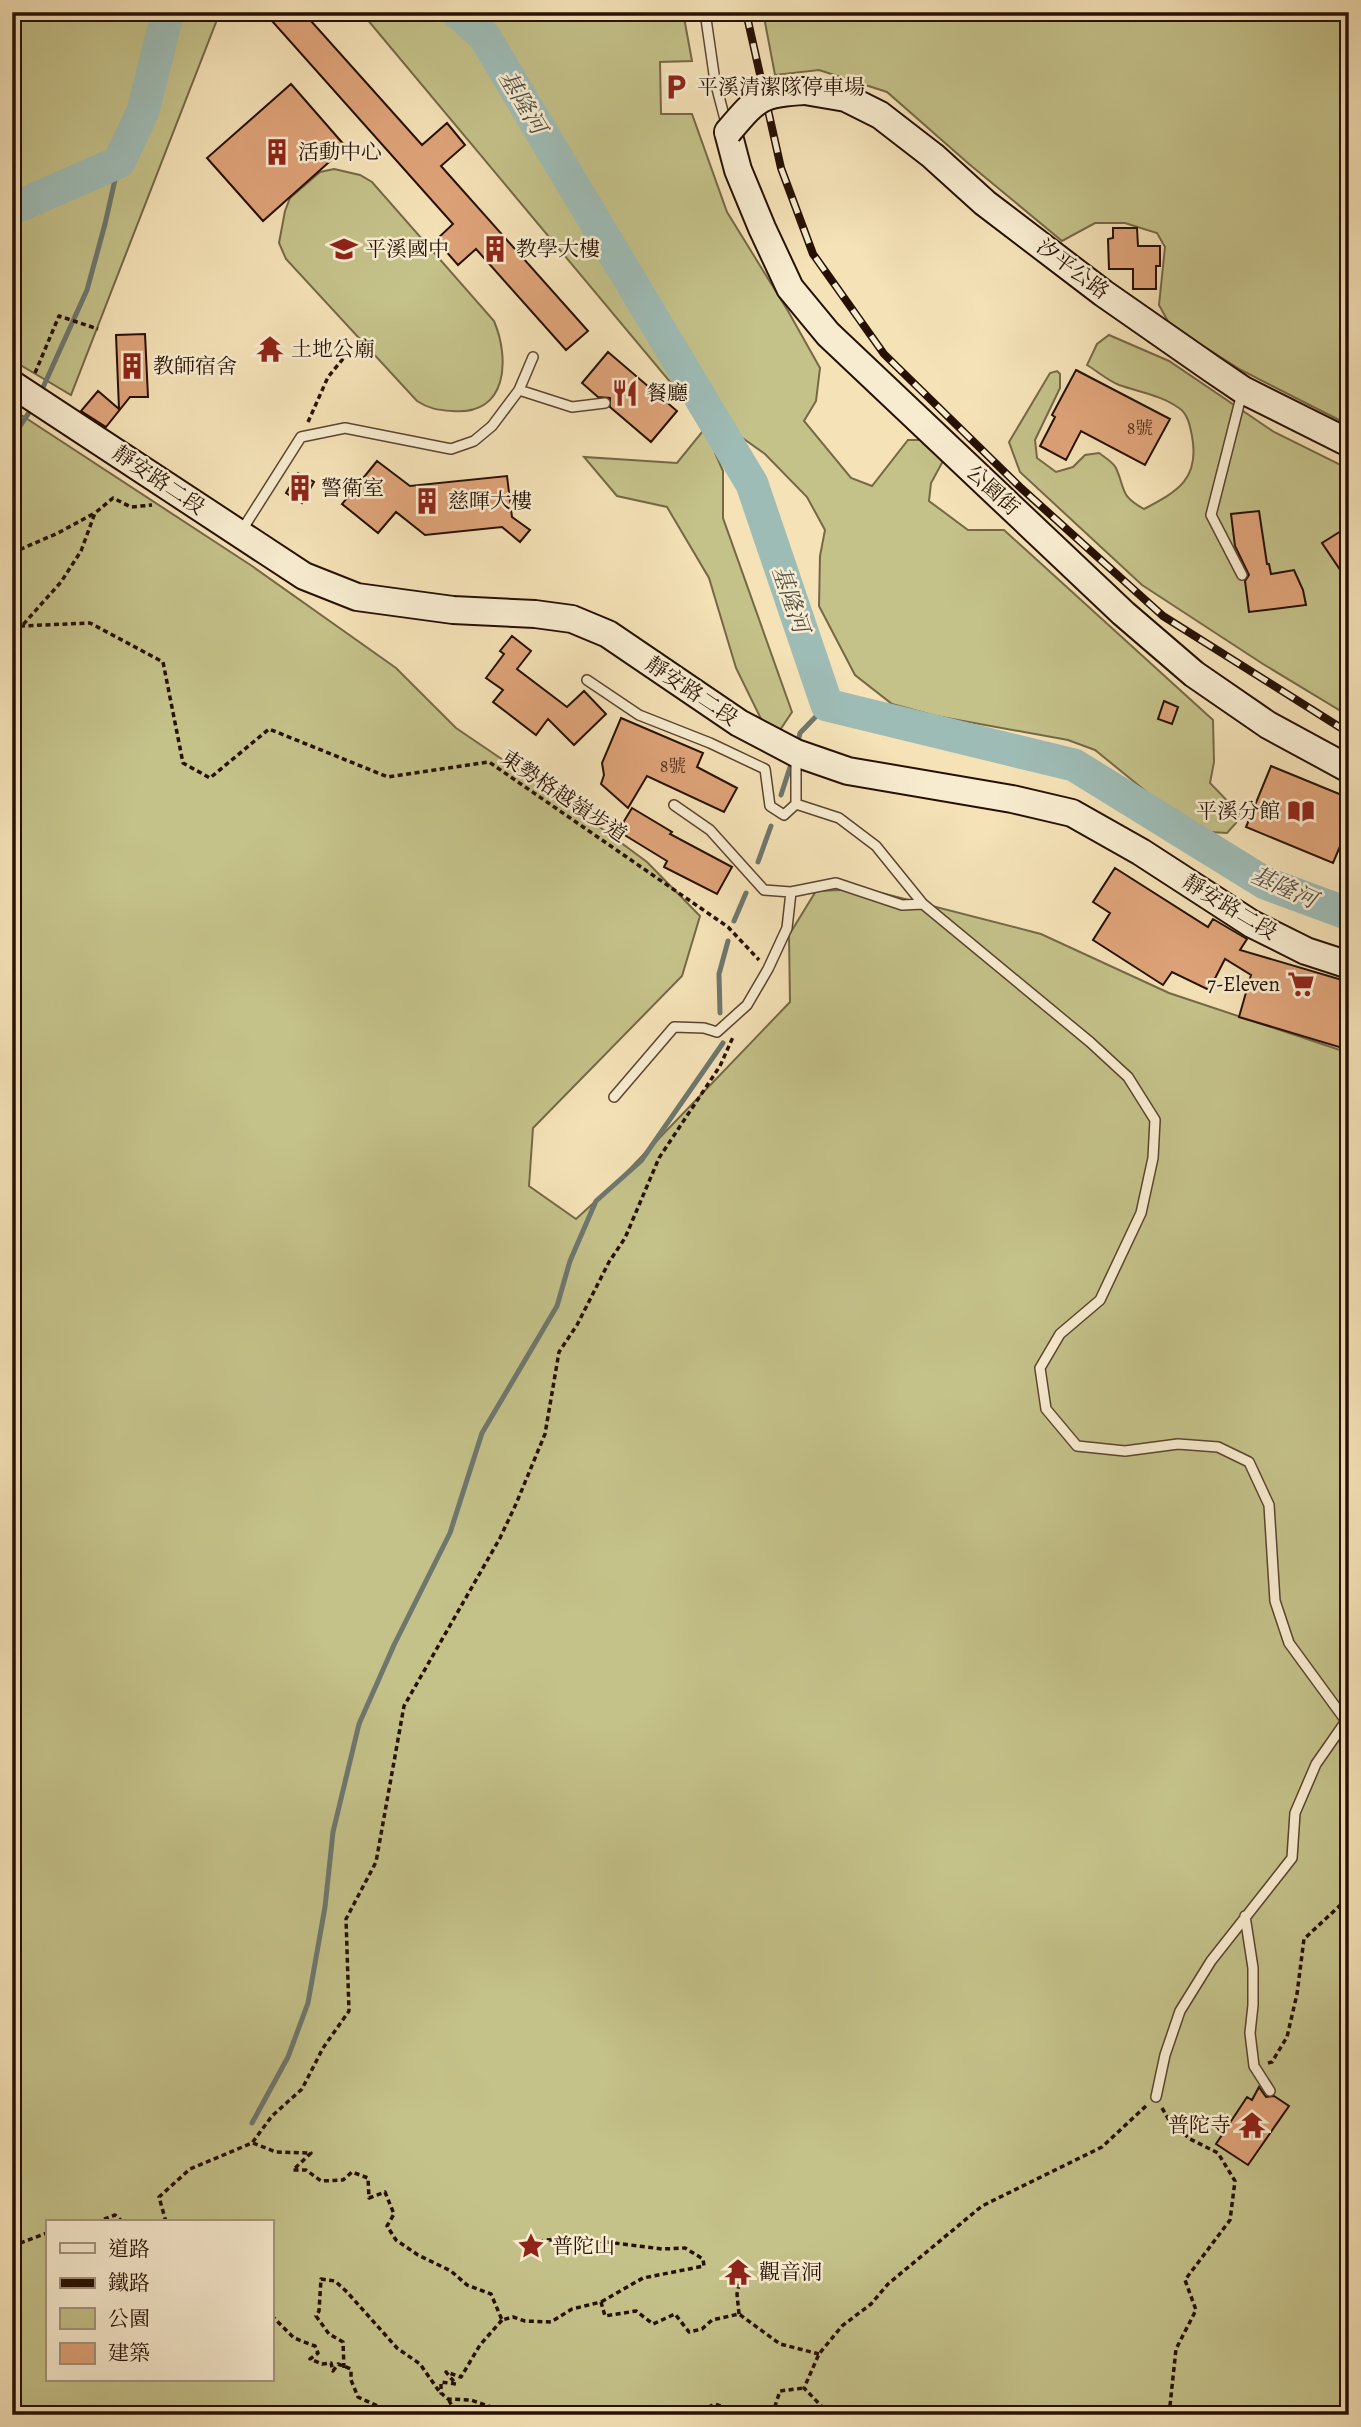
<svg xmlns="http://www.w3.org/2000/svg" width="1361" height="2427" font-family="Alegreya,'Noto Serif TC',serif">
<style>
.green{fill:#c4c189;stroke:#756846;stroke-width:2;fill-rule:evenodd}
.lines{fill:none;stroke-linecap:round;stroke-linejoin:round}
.stream{stroke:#6e776e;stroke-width:5}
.river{stroke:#9ebcb6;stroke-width:33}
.building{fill:#dfa379;stroke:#261003;stroke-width:2}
.lane-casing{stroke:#5a4430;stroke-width:12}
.secondary-casing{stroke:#261003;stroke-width:30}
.path{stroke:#261003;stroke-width:3.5;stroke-dasharray:5 3.5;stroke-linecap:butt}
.lane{stroke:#f8ecd0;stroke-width:9}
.secondary{stroke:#f8ecd0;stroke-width:26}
.rail-casing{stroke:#261003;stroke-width:8}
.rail{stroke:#f8ecd0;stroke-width:5;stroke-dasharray:16;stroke-linecap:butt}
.secondary-bridge-casing{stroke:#261003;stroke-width:30;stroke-linecap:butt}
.secondary-bridge{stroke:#f8ecd0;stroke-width:26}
.labels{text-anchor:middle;stroke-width:5;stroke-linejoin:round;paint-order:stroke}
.number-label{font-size:18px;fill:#543520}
.poi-label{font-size:21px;fill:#261003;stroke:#f8ecd0;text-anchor:start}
.street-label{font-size:21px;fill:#261003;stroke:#f8ecd0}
.water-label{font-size:23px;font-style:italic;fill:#504c42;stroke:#f8ecd0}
</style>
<rect width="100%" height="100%" fill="#f5e2b7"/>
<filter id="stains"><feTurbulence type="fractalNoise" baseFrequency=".00286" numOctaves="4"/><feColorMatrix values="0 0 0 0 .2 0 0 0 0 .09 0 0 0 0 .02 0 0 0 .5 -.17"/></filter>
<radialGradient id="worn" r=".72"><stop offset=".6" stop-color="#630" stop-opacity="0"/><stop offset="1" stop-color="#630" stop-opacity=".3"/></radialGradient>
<path class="green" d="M 12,12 L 220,12 L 71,395 L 12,360 Z
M 361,12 L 683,12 L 692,61 L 660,62 L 661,114 L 692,114 L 727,212 L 788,311 L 820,368 L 816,401 L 804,421 L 851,478 L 872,486 L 908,440 L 920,440 L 943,461 L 931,483 L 929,501 L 968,530 L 1004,530 L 1213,720 L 1214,762 L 1210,783 L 1239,813 L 1236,823 L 1227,833 L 1210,832 L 1164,806 L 1095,750 L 1068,740 L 936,716 L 892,704 L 855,675 L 819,606 L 820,556 L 825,530 L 807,497 L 765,454 L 734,432 L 715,453 L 723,471 L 723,518 L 792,712 L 780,730 L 763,723 L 736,668 L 709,578 L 667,507 L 617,496 L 584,457 L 677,463 L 707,426 Z
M 763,12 L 1349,12 L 1349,425 L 1241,370 L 1170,325 L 1159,305 L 1165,247 L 1157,233 L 1125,223 L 1095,223 L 1062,241 L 969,164 L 887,92 L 819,70 L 775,75 Z
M 334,169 L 360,175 L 372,182 L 494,321 C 510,359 508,416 452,411 C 438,410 429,409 417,401 L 286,259 L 279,243 L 285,211 L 290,198 L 320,172 Z
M 1109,335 L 1169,361 L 1274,432 L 1349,469 L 1349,716 L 1263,664 L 1142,585 L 1020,472 L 1009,442 L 1050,373 L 1057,371 L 1060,374 L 1060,388 L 1035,440 L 1037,458 L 1056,472 L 1073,467 L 1085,455 L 1099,453 C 1104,457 1113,462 1116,468 C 1126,490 1119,495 1144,509 C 1178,491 1200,479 1192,436 C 1190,426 1188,414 1179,408 C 1161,395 1139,392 1119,385 C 1107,380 1097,371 1087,365 L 1097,344 Z
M 12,409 L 252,566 L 396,668 L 456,728 L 574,808 L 647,862 L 700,916 L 682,976 L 533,1128 L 529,1186 L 576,1219 L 621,1178 L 790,1002 L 789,935 L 816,891 L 866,889 L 1041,934 L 1169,993 L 1349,1053 L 1349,2415 L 12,2415 ZM 47,2222 L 271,2222 L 271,2380 L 47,2380 Z"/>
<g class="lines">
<path class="stream" d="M 40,394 L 87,290 L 105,224 L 119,162
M 12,438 L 34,405
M 797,746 L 800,733 L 827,705
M 781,795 L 793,758
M 758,862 L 771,826
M 734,921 L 746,893
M 720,1013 L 719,974 L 728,941
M 252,2123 L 288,2057 L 308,2003 L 325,1907 L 333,1832 L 359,1724 L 394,1645 L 450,1533 L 482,1433 L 557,1306 L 570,1261 L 596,1201 L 641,1161 L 723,1043"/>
<path class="river" d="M 457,12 L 484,36 L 752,484 L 827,705 L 1074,765 L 1265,883 L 1349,914
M 12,209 L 119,162 L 143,111 L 168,12"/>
</g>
<path class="building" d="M 264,12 L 303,12 L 422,145 L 447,123 L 465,145 L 441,166 L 588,331 L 566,350 L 476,249 L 458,265 L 436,240 L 453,224 Z
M 291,84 L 346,147 L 263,221 L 207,158 Z
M 1113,228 L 1137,228 L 1138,246 L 1160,246 L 1160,266 L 1156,266 L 1156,289 L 1133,289 L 1133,269 L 1109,269 L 1108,239 L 1113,238 Z
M 145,334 L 148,397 L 130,397 L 106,427 L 81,411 L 98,391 L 119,409 L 116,335 Z
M 608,352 L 677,411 L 651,442 L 610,407 L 610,398 L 598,397 L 582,383 Z
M 1076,370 L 1170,419 L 1145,465 L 1081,431 L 1066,460 L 1040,446 L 1055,417 L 1052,415 Z
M 377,461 L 410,486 L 507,476 L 512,517 L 530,530 L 520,542 L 502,527 L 425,535 L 396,512 L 378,533 L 342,504 Z
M 298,473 L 314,482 L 302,503 L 286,493 Z
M 1259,511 L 1267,564 L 1269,564 L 1271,574 L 1294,570 L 1303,590 L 1306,605 L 1249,612 L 1245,581 L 1249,575 L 1235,546 L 1231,514 Z
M 1349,526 L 1349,583 L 1322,543 Z
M 512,636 L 531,651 L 517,669 L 567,707 L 584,691 L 606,714 L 574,745 L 548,719 L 536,735 L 493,702 L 503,690 L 486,678 L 504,654 L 500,651 Z
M 1164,701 L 1178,707 L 1172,724 L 1158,719 Z
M 621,718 L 703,753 L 697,767 L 737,788 L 724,812 L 647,776 L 628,808 L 601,784 L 604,775 L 602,763 Z
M 1271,766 L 1349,798 L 1349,825 L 1333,863 L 1246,827 Z
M 632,808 L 672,832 L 670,834 L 732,867 L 717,894 L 664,867 L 667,861 L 618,831 Z
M 1115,868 L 1208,927 L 1213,919 L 1247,939 L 1240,950 L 1349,982 L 1349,1050 L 1239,1017 L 1251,975 L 1225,959 L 1209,990 L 1172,972 L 1163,985 L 1093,940 L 1110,913 L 1093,902 Z
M 1259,2087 L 1266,2097 L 1274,2096 L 1289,2106 L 1248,2165 L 1216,2144 L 1247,2097 L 1252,2100 Z"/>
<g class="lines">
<defs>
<path id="lane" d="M 705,12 L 715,81 L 727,127
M 519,390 L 572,407 L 605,403
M 242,530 L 301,437 L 345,428 L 451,449 L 474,441 L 492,426 L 519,390 L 533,357
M 1242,575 L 1211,515 L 1242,393
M 587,680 L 639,715 L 710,743 L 765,769 L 770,806 L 784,815 L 796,804
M 796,755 L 796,804 L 839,818 L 876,846 L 923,904 L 1090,1042 L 1128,1077 L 1155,1120 L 1153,1158 L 1141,1213 L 1100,1300 L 1060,1334 L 1040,1368 L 1046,1409 L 1077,1446 L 1125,1451 L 1178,1444 L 1218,1447 L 1249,1462 L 1269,1505 L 1275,1601 L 1289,1643 L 1346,1721 L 1316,1764 L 1295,1813 L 1292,1858 L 1211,1961 L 1180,2011 L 1165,2055 L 1156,2097
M 674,805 L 710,830 L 764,890 L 791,892 L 836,883 L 902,905 L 923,904
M 614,1097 L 674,1027 L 704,1028 L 717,1032 L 747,1005 L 768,969 L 787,928 L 791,892
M 1245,1916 L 1253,1968 L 1253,2005 L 1250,2033 L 1254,2066 L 1270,2091"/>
<path id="secondary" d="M 805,91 L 846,98 L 880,115 L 933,156 L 985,203 L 1103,293 L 1212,369 L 1243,390 L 1349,443
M 728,132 L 738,170 L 762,228 L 790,288 L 828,334 L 1123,613 L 1194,674 L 1268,725 L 1349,769
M 12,384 L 304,576 L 357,597 L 453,610 L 535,614 L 572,619 L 608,634 L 739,723 L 796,753 L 848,771 L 1012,799 L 1072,813 L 1141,852 L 1252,924 L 1306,951 L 1349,965"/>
</defs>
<use href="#lane" class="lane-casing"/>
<use href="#secondary" class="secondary-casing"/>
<path class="path" d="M 35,373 L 59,316 L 98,329
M 308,422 L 328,377 L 356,343
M 12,553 L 58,533 L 93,514
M 20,626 L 90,623 L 163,662 L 183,763 L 210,778 L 269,729 L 388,777 L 489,762 L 728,927 L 759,960
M 12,637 L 61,582 L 81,551 L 95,513 L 113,498 L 131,507 L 152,505
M 1268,2063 L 1272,2062 L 1287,2037 L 1297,1994 L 1304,1939 L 1349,1897
M 1162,2108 L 1169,2120 L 1190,2139 L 1218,2153 L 1235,2181 L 1230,2220 L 1185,2280 L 1196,2310 L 1176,2349 L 1169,2415
M 253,2143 L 276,2152 L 311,2153 L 293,2170 L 306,2170 L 321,2181 L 343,2180 L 352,2172 L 368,2178 L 369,2198 L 385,2192 L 394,2214 L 387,2226 L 396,2240 L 418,2255 L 451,2271 L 467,2285 L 491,2294 L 502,2320 L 513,2317 L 525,2321 L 551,2322 L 572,2309 L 601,2302 L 605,2316 L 636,2311 L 653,2324 L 675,2314 L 689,2332 L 702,2329 L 712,2320 L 739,2314 L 780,2344 L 819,2354
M 96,2222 L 115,2215 L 123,2222
M 166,2222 L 159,2197 L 190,2169 L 252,2143 L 272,2116 L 302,2089 L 323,2048 L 349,2011 L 346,1919 L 376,1862 L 404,1706 L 500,1538 L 516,1504 L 545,1434 L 559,1352 L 577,1325 L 609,1262 L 625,1238 L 659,1158 L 720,1066 L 733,1037
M 12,2246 L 47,2233
M 531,2246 L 545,2240 L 583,2239 L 662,2249 L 685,2248 L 703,2259 L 704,2266 L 643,2278 L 601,2302
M 739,2314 L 737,2294 L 741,2274
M 271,2318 L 273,2317 L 294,2338 L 315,2346 L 318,2353 L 310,2359 L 322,2364 L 331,2363 L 333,2371 L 338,2364 L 351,2369 L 351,2380 L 358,2397 L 397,2415
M 502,2320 L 480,2345 L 461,2377 L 446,2372 L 456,2384 L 441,2382 L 441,2393 L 448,2399 L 471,2400 L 514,2415
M 344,2368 L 343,2342 L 329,2334 L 316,2316 L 319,2311 L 321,2279 L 335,2281 L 347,2292 L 397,2348 L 420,2364 L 441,2394
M 449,2400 L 455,2413 L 459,2415
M 693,2415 L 715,2404 L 730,2409 L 739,2415
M 772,2415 L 780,2391 L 804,2388
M 830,2415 L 804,2388 L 819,2354 L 842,2326 L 871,2304 L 888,2284 L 982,2206 L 1102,2147 L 1147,2105"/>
<use href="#lane" class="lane"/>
<use href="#secondary" class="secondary"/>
<defs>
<path id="rail" d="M 746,12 L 781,168 L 813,254 L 884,354 L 1021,488 L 1163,616 L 1349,733"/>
</defs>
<use href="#rail" class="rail-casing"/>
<use href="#rail" class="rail"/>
<defs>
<path id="secondary-bridge" d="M 728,132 C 757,98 760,93 805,91"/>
</defs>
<use href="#secondary-bridge" class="secondary-bridge-casing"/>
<use href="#secondary-bridge" class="secondary-bridge"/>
</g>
<defs>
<symbol id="parking-bare" viewBox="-9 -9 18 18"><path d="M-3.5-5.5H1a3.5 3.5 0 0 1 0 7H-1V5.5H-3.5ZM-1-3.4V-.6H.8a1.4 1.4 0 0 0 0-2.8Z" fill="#8f2418" stroke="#f8ecd0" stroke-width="2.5" paint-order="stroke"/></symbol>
<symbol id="building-bare" viewBox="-9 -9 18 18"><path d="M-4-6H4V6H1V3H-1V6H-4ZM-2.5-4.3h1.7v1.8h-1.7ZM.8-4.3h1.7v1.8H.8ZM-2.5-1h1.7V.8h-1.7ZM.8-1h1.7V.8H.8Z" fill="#8f2418" stroke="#f8ecd0" stroke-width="2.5" paint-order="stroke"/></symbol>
<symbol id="school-bare" viewBox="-9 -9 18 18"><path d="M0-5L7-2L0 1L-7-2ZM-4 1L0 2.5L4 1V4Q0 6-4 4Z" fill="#8f2418" stroke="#f8ecd0" stroke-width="2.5" paint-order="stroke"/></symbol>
<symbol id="temple-bare" viewBox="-9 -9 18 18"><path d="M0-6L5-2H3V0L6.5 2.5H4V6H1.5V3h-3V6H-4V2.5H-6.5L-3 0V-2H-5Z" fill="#8f2418" stroke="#f8ecd0" stroke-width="2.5" paint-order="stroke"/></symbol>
<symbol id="restaurant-bare" viewBox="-9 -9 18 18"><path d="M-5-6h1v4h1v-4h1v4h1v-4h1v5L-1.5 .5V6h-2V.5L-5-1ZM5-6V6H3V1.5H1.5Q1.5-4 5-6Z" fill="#8f2418" stroke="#f8ecd0" stroke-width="2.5" paint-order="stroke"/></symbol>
<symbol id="library-bare" viewBox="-9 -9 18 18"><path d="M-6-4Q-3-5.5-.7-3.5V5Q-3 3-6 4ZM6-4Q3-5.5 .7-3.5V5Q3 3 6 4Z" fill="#8f2418" stroke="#f8ecd0" stroke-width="2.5" paint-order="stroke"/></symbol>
<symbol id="supermarket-bare" viewBox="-9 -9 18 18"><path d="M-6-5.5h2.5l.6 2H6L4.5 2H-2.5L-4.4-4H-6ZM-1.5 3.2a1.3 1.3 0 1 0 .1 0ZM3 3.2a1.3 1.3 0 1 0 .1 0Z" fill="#8f2418" stroke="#f8ecd0" stroke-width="2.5" paint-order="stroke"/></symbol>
<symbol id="sight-bare" viewBox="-9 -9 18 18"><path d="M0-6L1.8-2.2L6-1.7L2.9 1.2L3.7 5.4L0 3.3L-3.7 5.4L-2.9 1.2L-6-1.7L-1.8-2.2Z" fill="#8f2418" stroke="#f8ecd0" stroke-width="2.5" paint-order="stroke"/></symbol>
</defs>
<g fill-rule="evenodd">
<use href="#parking-bare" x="657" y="68" width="38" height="38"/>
<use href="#building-bare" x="258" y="133" width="38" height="38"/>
<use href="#school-bare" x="325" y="230" width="38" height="38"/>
<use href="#building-bare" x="476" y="230" width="38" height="38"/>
<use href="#temple-bare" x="251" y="330" width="38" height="38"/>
<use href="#building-bare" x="113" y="347" width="38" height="38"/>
<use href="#restaurant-bare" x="606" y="374" width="38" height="38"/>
<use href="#building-bare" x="281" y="469" width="38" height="38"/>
<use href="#building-bare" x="408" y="482" width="38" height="38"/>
<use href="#library-bare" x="1282" y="792" width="38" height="38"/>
<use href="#supermarket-bare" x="1282" y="965" width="38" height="38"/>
<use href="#temple-bare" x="1233" y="2106" width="38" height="38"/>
<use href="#sight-bare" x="512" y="2227" width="38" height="38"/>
<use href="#temple-bare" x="719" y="2253" width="38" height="38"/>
</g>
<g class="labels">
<g class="number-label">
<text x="1140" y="434">8號</text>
<text x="673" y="772">8號</text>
</g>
<g class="poi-label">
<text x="697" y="94">平溪清潔隊停車場</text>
<text x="298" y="159">活動中心</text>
<text x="365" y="256">平溪國中</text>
<text x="516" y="256">教學大樓</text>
<text x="291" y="356">土地公廟</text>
<text x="153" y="373">教師宿舍</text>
<text x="646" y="400">餐廳</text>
<text x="321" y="495">警衛室</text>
<text x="448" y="508">慈暉大樓</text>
<text x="1280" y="818" text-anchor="end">平溪分館</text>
<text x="1280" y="991" text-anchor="end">7-Eleven</text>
<text x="1231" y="2132" text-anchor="end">普陀寺</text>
<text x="552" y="2253">普陀山</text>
<text x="759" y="2279">觀音洞</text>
</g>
<g class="street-label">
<text transform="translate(1073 269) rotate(37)" y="7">汐平公路</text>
<text transform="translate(159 480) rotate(34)" y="7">靜安路二段</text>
<text transform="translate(993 490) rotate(43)" y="7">公園街</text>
<text transform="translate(692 691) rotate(34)" y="7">靜安路二段</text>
<text transform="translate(564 796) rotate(34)" y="7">東勢格越嶺步道</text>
<text transform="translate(1230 907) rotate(31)" y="7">靜安路二段</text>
</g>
<g class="water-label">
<text transform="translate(523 102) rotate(59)" y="8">基隆河</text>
<text transform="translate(791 599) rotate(71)" y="8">基隆河</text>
<text transform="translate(1284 887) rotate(24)" y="8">基隆河</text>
</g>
</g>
<rect width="1361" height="2427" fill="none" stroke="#f5e2b7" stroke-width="42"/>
<rect x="14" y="14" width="1333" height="2399" fill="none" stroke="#261003" stroke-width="3.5"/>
<rect x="21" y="21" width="1319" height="2385" fill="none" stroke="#261003" stroke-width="2"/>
<rect x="46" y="2220" width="228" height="161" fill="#f8ecd0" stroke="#a4947e" stroke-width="2"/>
<rect x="60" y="2243" width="35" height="10" fill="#f8ecd0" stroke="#a4947e" stroke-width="2"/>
<text x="108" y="2256" font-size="21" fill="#261003">道路</text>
<rect x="60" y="2278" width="35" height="10" fill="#261003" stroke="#a4947e" stroke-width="2"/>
<text x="108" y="2290" font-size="21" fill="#261003">鐵路</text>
<rect x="60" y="2308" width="35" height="21" fill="#c4c189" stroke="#a4947e" stroke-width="2"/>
<text x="108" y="2326" font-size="21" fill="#261003">公園</text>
<rect x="60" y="2343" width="35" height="21" fill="#dfa379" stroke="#a4947e" stroke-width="2"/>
<text x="108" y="2360" font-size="21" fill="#261003">建築</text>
<rect width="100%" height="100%" filter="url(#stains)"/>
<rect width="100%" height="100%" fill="url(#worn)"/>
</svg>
